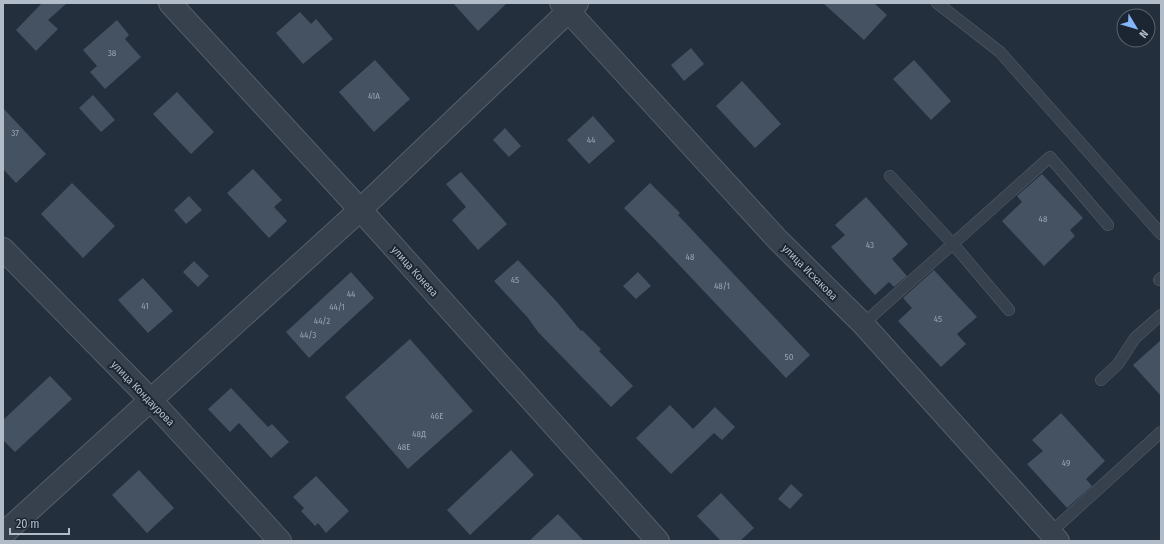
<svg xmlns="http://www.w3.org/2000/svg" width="1164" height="544" font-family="'Fira Sans Condensed',sans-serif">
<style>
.building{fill:#445262}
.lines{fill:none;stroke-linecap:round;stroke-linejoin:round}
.service-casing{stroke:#555f6b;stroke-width:12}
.minor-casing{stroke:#555f6b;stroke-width:24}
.service{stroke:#37414d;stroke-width:11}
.minor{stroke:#37414d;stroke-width:22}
.labels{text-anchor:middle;stroke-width:4;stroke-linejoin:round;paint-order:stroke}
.number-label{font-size:9px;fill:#96a2af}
.street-label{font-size:11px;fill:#b2bcc9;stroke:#1c2632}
</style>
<rect width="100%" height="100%" fill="#232f3d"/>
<path class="building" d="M 42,3 L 67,3 L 48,20 L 58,29 L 36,51 L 16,30 Z
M 453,3 L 507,3 L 478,31 Z
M 823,3 L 874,3 L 887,15 L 864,40 Z
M 300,12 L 311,24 L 316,19 L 333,39 L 303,64 L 276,33 Z
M 117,20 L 129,35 L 125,39 L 141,57 L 105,89 L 90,72 L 97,66 L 83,50 Z
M 691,48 L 704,64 L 684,81 L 671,65 Z
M 375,60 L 410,99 L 374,132 L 339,92 Z
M 914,60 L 951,101 L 931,120 L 893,79 Z
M 742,81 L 781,124 L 755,148 L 716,106 Z
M 177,92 L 214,132 L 191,154 L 153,114 Z
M 93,95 L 115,120 L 101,132 L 79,108 Z
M 3,108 L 46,154 L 16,183 L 3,169 Z
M 593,116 L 615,141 L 589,164 L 567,140 Z
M 505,128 L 521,146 L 509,157 L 493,140 Z
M 253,169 L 282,200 L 274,207 L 287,221 L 269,238 L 227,193 Z
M 461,172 L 507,224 L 478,250 L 452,220 L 466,207 L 446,184 Z
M 1042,174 L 1083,218 L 1070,230 L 1075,236 L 1044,266 L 1002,221 L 1022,202 L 1017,196 Z
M 72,183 L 115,226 L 83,258 L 41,214 Z
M 650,183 L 680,213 L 678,215 L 810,355 L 786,378 L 664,249 L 624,208 Z
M 189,196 L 202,210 L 186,224 L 174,210 Z
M 866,197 L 908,244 L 892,259 L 907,276 L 894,287 L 889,282 L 875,295 L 831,247 L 845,235 L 835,225 Z
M 518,260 L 557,302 L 581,331 L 582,330 L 601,349 L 599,351 L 633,386 L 611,407 L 538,332 L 528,318 L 494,281 Z
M 194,261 L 209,276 L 198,287 L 183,272 Z
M 934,270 L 977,317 L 957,334 L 966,344 L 941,367 L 898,321 L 912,308 L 903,298 Z
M 351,272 L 374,298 L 309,358 L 286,332 Z
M 638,272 L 651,286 L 636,299 L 623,286 Z
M 143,278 L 173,311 L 148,333 L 118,300 Z
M 410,339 L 473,411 L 408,469 L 345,397 Z
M 1161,340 L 1161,396 L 1133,365 Z
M 50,376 L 72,399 L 15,452 L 3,440 L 3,420 Z
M 231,388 L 268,427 L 272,424 L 289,442 L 271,458 L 239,423 L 230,432 L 208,409 Z
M 670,405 L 693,429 L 715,407 L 735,427 L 722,440 L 714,433 L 671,474 L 636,438 Z
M 1061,413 L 1105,461 L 1086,479 L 1092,486 L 1067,508 L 1027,464 L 1043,451 L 1032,440 Z
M 511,450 L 534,475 L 470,535 L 447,510 Z
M 139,470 L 174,508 L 147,533 L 112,495 Z
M 316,476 L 349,511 L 326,533 L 318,523 L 315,526 L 301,511 L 304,508 L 293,497 Z
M 791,484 L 803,495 L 790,509 L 778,499 Z
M 721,493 L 754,528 L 740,541 L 721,541 L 697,516 Z
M 558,514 L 584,541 L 529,541 Z"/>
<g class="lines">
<defs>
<path id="service" d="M 937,3 L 1000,52 L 1161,234
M 890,176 L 953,244 L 1009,310
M 1159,280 L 1161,278
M 863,324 L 1050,157 L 1108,225
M 1101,380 L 1118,364 L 1135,338 L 1161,315
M 1051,532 L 1161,432"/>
<path id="minor" d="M 170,3 L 366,216 L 658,541
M 561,3 L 778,240 L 863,324 L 1058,541
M 3,249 L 150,399 L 280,541
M 3,534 L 360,210 L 577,3"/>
</defs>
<use href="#service" class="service-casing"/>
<use href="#minor" class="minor-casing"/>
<use href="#service" class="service"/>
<use href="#minor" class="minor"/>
</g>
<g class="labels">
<g class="number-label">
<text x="112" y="56">38</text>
<text x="374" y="99">41А</text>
<text x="15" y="136">37</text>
<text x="591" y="143">44</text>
<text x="1043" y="222">48</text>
<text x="870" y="248">43</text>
<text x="690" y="260">48</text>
<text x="515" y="283">45</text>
<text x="722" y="289">48/1</text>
<text x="351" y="297">44</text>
<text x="145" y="309">41</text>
<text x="337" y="310">44/1</text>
<text x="938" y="322">45</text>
<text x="322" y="324">44/2</text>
<text x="308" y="338">44/3</text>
<text x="789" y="360">50</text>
<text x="437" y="419">46Е</text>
<text x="419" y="437">48Д</text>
<text x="404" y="450">48Е</text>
<text x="1066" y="466">49</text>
</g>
<g class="street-label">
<text transform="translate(415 271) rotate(48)" y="4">улица Конева</text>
<text transform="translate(810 272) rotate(45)" y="4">улица Исхакова</text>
<text transform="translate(143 393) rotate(46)" y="4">улица Кондаурова</text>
</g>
</g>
<rect width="1164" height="544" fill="none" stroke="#b2bcc9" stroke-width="8"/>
<g transform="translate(1136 28) rotate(128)"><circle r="19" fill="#1c2632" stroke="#58626e"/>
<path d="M0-3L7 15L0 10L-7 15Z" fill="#85b6fb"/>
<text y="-6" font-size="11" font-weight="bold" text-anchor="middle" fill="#b2bcc9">N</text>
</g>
<path d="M10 528v6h59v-6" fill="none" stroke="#b2bcc9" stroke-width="2"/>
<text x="16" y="528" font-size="12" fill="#b2bcc9" stroke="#1c2632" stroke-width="3" paint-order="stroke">20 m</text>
</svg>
